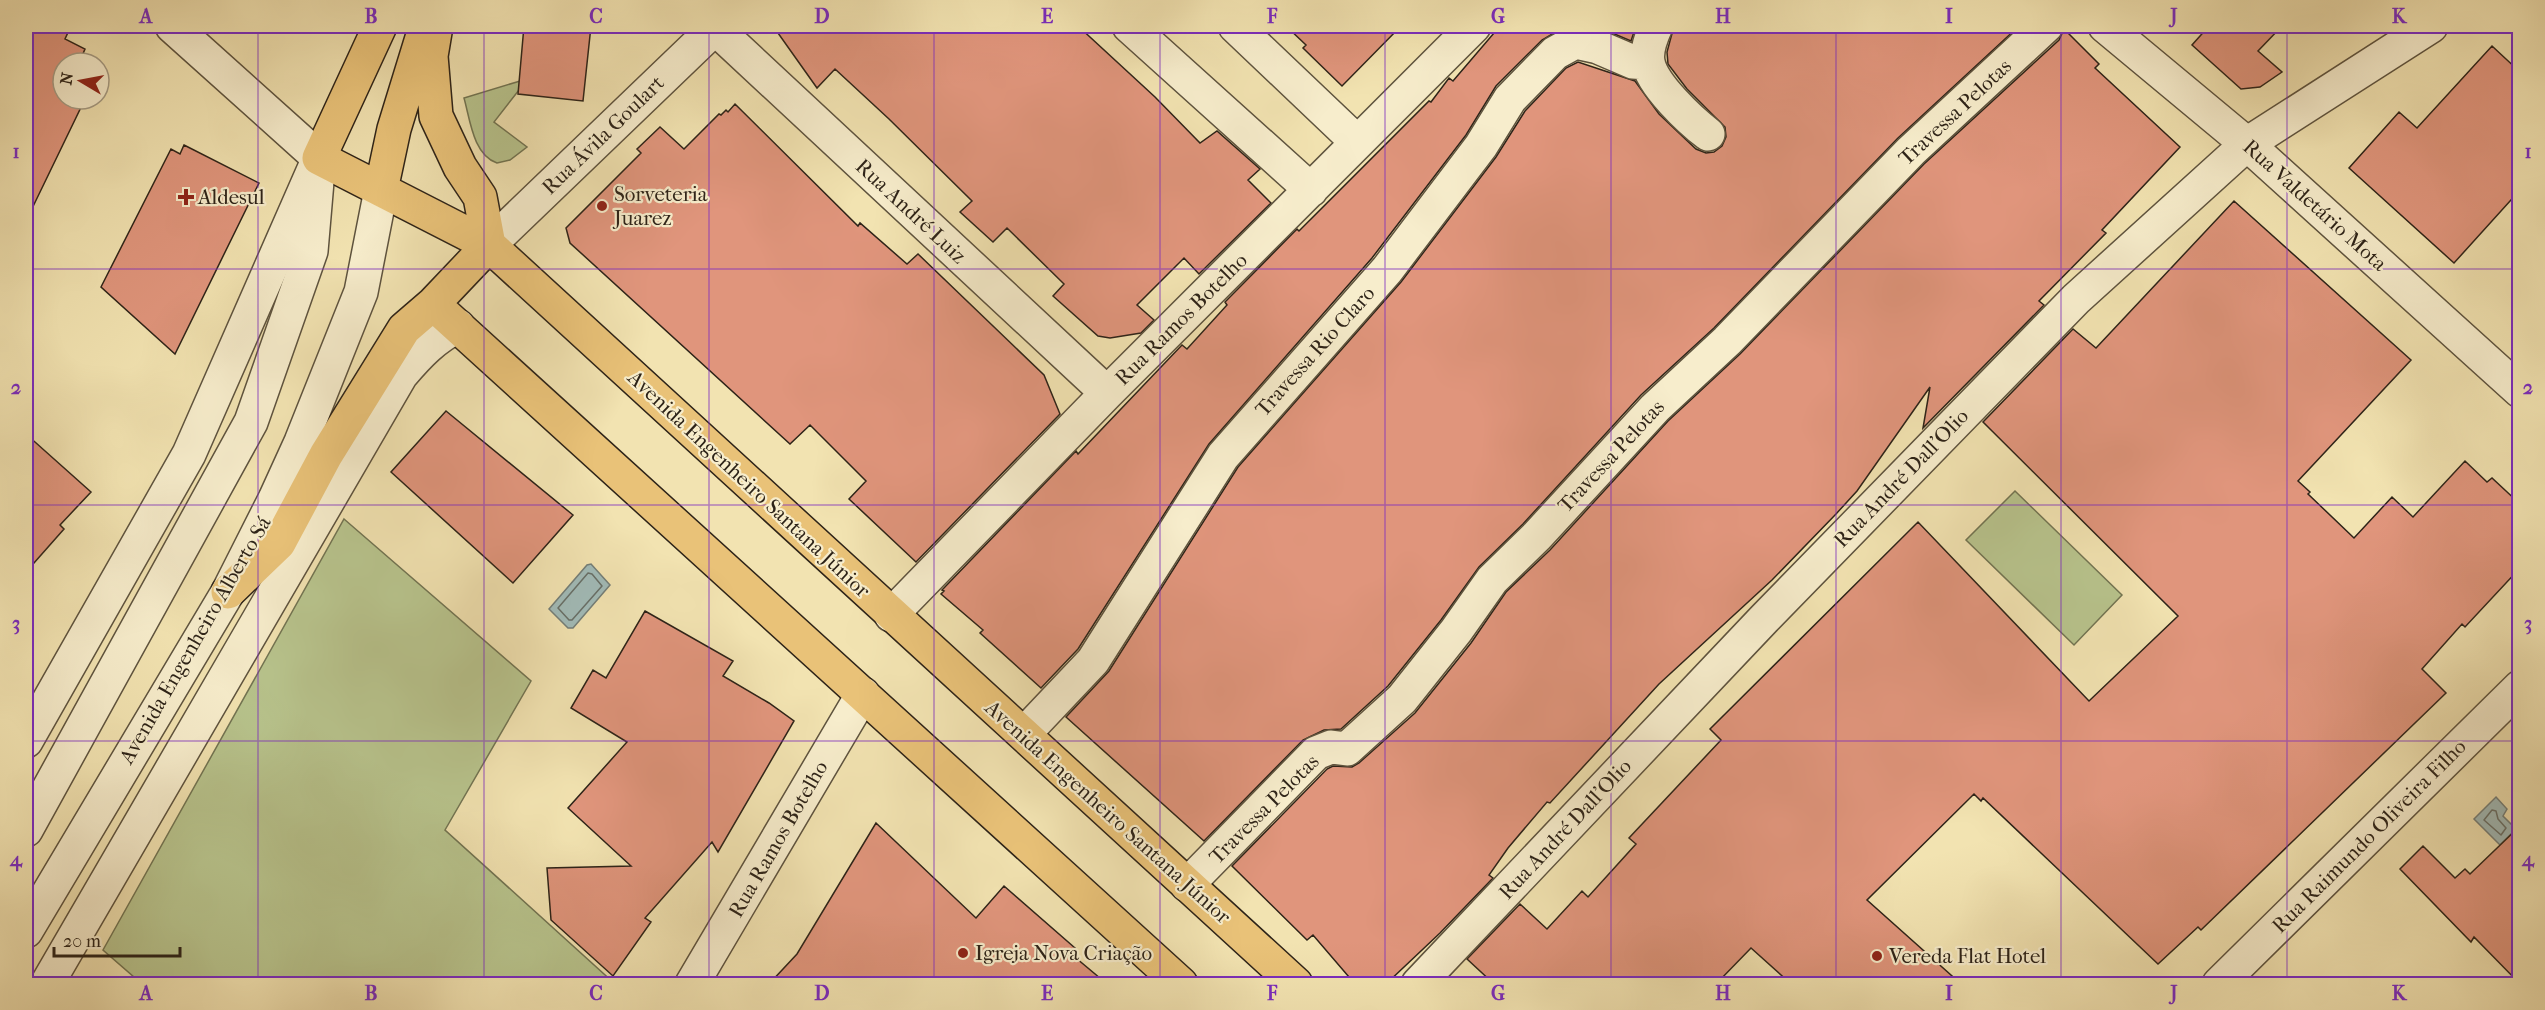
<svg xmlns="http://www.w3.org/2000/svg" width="2545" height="1010" font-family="'IM FELL French Canon',serif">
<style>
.green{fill:#b8c48d;stroke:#727452;stroke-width:1.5}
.water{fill:#a1bbb8;stroke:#737e78;stroke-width:1.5}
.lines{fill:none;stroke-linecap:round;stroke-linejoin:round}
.shore{stroke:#676f68;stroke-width:1.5}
.building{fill:#e0957c;stroke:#2d2318;stroke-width:1.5}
.minor-casing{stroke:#5e533e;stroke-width:36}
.tertiary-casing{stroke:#5e533e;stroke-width:36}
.primary-casing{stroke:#2d2318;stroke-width:36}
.minor{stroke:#f7edcc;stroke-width:33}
.tertiary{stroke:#f7edcc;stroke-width:33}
.primary{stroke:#e9c278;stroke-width:33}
.grid{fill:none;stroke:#7b2cbf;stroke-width:1.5;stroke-opacity:0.55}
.poi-dot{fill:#8f2418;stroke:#f7edcc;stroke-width:2}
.labels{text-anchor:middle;stroke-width:4.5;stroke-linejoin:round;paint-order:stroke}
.street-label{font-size:21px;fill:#2d2318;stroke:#f7edcc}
.poi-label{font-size:21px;fill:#2d2318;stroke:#f7edcc;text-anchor:start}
.neatline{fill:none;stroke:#7b2cbf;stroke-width:2}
.grid-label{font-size:20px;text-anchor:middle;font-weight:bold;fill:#7b2cbf}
</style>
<rect width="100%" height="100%" fill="#f2e3b1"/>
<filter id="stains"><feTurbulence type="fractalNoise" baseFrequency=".00333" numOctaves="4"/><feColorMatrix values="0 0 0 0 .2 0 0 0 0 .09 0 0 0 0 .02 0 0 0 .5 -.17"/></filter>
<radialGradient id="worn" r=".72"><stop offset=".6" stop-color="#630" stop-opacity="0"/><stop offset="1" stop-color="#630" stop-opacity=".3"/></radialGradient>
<path class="green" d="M 520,81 L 519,90 L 494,122 L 527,147 L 510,160 L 497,163 C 473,155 470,119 464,98 Z
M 2015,491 L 2122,595 L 2074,645 L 1966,540 Z
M 344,519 L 531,681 L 445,830 L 615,984 L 142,984 L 103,950 Z"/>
<path class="water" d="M 591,564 L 610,585 L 573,628 L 568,628 L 549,609 L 587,565 Z
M 2496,797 L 2507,809 L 2503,816 L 2516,829 L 2500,845 L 2474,819 Z"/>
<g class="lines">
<path class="shore" d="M 588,573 L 592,574 L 602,586 L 572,620 L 569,620 L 558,608 Z
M 2492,810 L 2496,811 L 2498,819 L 2506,828 L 2501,835 L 2484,820 Z"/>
</g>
<path class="building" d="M 26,26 L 71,26 L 65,39 L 85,49 L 82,56 L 97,63 L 63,63 L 63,99 L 85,99 L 26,221 Z
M 524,26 L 591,26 L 583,101 L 518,94 Z
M 773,26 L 1078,26 L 1155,97 L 1200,143 L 1217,131 L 1260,169 L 1248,180 L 1271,203 L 1199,274 L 1184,258 L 1137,305 L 1154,320 L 1141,333 L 1110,338 L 1098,336 L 1053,296 L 1064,284 L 1007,228 L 993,242 L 960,212 L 972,201 L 889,119 L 835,69 L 817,88 Z
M 1286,26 L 1401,26 L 1342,86 L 1303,48 L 1306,45 Z
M 1500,26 L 1566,26 L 1542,40 L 1496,86 L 1466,135 L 1372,258 L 1209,444 L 1078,649 L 1041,688 L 980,633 L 983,630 L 941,594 L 944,591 L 942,590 L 1076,451 L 1078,454 L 1182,345 L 1187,349 L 1227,305 L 1225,302 L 1297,229 L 1299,231 L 1429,101 L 1431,102 L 1449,78 L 1453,81 Z
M 1587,26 L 1636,26 L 1631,41 L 1605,30 Z
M 1674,26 L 2019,26 L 1898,138 L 1714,328 L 1641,395 L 1523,524 L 1479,567 L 1441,620 L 1388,686 L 1341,729 L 1324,730 L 1303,740 L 1204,841 L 1066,717 L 1109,671 L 1238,467 L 1401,282 L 1496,157 L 1525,111 L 1566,68 L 1578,62 L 1635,81 L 1659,114 L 1696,149 L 1706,153 L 1714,152 L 1722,146 L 1726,137 L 1725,127 L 1687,89 L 1668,64 L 1667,52 Z
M 2209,26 L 2282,26 L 2258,51 L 2282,72 L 2260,87 L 2241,89 L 2192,45 Z
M 2064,29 L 2099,64 L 2095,68 L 2180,147 L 2102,230 L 2106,233 L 2039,301 L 2044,305 L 1923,428 L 1930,387 L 1857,491 L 1836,514 L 1772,580 L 1659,684 L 1550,803 L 1547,802 L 1508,848 L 1489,875 L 1493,878 L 1440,933 L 1386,984 L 1355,984 L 1313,935 L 1307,940 L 1232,866 L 1327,769 L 1333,766 L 1352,767 L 1359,763 L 1415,713 L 1471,643 L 1506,592 L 1550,550 L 1668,421 L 1740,354 L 1924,164 L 2059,40 Z
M 2492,46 L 2520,72 L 2520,190 L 2454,263 L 2349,168 L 2399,112 L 2417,128 Z
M 735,104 L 858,226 L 860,223 L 907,264 L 918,254 L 1044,375 L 1060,414 L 916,562 L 849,499 L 866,481 L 810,425 L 790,444 L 570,243 L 566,228 L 641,153 L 637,149 L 660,127 L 684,149 L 719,114 L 721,115 L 726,110 L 728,112 Z
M 184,145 L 259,183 L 175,354 L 101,287 L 171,149 L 180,154 Z
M 2234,201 L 2411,360 L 2298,481 L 2310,492 L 2308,494 L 2354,538 L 2392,497 L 2413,517 L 2465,461 L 2487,482 L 2492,478 L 2520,504 L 2520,568 L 2465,627 L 2462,624 L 2422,669 L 2446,693 L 2201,930 L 2198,927 L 2158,964 L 1983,798 L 1981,801 L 1974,794 L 1867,900 L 1961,984 L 1791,984 L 1751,948 L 1716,984 L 1494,984 L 1467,959 L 1520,904 L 1547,929 L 1582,891 L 1588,897 L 1636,844 L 1629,838 L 1721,740 L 1710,729 L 1918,522 L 2089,701 L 2178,616 L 1983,422 L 2073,329 L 2096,348 Z
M 446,411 L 573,515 L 513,583 L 391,472 Z
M 26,434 L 91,492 L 60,525 L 64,529 L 26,572 Z
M 645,611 L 733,661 L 723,676 L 769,703 L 794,721 L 718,852 L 712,842 L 645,918 L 651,922 L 613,976 L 551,920 L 547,868 L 631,866 L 568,808 L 627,742 L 571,708 L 593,670 L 606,678 Z
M 876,823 L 976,918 L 1004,886 L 1075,948 L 1070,953 L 1107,984 L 769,984 L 797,954 Z
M 2520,826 L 2520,984 L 2474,937 L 2471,942 L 2400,869 L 2423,846 L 2455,878 L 2465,869 L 2470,874 Z"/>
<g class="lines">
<defs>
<path id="minor" d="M 1129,26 L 1311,190
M 1235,26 L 1357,142
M 1656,26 C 1652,35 1646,51 1648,62 C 1652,85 1691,121 1708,134
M 2105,26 L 2247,144 L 2520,391
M 715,28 L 1107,393
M 489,245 L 717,26
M 891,615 L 1107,393 L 1474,26
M 1024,734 L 1093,661 L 1223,456 L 1387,270 L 1481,146 L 1510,99 L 1555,53 L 1575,42 L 1598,47 L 1633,62 L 1648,63
M 26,741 L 189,454 L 319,158 L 172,26
M 1187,885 L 1316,753 L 1331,747 L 1347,749 L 1402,699 L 1456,631 L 1492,580 L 1536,537 L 1655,408 L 1727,341 L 1911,151 L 2046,26
M 47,984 L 401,375 C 419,354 434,338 458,326
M 692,984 L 863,694
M 1418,984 L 1764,619 L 2076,299 L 2247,144 L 2431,26
M 2219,984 L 2520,687"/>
<path id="tertiary" d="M 26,830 L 251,422 L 311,251 L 319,158
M 26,931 L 228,592 L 275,499 L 301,442 L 361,292 L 381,190"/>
<path id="primary" d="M 380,26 L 319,158 L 489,245 L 1296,984
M 436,26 L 431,56 L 436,116 L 460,167 L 480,197 L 489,245
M 381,190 L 394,129 L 422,38
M 433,304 L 1181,984
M 228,592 L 279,543 L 326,455 L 404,329 L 433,304 L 489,245"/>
</defs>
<use href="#minor" class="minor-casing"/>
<use href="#tertiary" class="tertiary-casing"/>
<use href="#primary" class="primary-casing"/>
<use href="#minor" class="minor"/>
<use href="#tertiary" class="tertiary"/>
<use href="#primary" class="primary"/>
</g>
<path class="grid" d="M 258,26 L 258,984M 484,26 L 484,984M 709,26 L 709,984M 934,26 L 934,984M 1160,26 L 1160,984M 1385,26 L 1385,984M 1611,26 L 1611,984M 1836,26 L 1836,984M 2061,26 L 2061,984M 2287,26 L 2287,984M 26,269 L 2520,269M 26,505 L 2520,505M 26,741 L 2520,741"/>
<g class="poi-dot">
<path d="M183 188h6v6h6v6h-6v6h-6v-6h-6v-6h6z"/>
<circle cx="602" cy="206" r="6"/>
<circle cx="963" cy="953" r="6"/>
<circle cx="1877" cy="956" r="6"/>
</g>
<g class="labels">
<g class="street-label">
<text transform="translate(1955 112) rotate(-43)" y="7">Travessa Pelotas</text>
<text transform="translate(603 135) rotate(-44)" y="7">Rua Ávila Goulart</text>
<text transform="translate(2315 205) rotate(42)" y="7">Rua Valdetário Mota</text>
<text transform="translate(911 211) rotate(43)" y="7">Rua André Luiz</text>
<text transform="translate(1181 319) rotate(-45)" y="7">Rua Ramos Botelho</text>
<text transform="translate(1315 351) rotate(-48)" y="7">Travessa Rio Claro</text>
<text transform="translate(1611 456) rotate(-47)" y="7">Travessa Pelotas</text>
<text transform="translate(1901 478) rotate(-46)" y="7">Rua André Dall'Olio</text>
<text transform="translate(749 484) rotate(43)" y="7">Avenida Engenheiro Santana Júnior</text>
<text transform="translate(195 640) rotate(-60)" y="7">Avenida Engenheiro Alberto Sá</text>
<text transform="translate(1264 809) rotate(-45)" y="7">Travessa Pelotas</text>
<text transform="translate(1108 812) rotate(42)" y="7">Avenida Engenheiro Santana Júnior</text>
<text transform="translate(1565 829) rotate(-47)" y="7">Rua André Dall'Olio</text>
<text transform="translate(2369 836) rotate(-45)" y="7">Rua Raimundo Oliveira Filho</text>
<text transform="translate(778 839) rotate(-60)" y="7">Rua Ramos Botelho</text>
</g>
<g class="poi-label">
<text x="614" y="201">Sorveteria<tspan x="614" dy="24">Juarez</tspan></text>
<text x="198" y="204">Aldesul</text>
<text x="975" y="960">Igreja Nova Criação</text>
<text x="1889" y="963">Vereda Flat Hotel</text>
</g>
</g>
<rect width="2545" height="1010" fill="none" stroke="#f2e3b1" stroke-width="66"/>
<g transform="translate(81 81) rotate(280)"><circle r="28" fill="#f7edcc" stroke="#a69c84" stroke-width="1.5"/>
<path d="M0-4.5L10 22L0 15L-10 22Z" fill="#8f2418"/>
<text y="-9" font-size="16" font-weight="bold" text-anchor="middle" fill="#2d2318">N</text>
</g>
<path d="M54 947v9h126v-9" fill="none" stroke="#2d2318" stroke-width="3"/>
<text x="63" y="947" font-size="18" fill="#2d2318" stroke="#f7edcc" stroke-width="4.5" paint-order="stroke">20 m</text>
<rect x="33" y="33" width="2479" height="944" class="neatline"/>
<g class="grid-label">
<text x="146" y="23">A</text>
<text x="371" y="23">B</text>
<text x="596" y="23">C</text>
<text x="822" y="23">D</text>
<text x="1047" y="23">E</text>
<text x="1272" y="23">F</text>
<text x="1498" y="23">G</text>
<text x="1723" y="23">H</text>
<text x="1949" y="23">I</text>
<text x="2174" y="23">J</text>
<text x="2399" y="23">K</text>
<text x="16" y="158">1</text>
<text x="2528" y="158">1</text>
<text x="16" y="394">2</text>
<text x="2528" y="394">2</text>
<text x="16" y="630">3</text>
<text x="2528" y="630">3</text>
<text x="16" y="866">4</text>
<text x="2528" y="866">4</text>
<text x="146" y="1000">A</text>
<text x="371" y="1000">B</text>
<text x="596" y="1000">C</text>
<text x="822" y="1000">D</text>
<text x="1047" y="1000">E</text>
<text x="1272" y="1000">F</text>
<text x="1498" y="1000">G</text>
<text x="1723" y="1000">H</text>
<text x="1949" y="1000">I</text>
<text x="2174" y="1000">J</text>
<text x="2399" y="1000">K</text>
</g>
<rect width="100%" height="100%" filter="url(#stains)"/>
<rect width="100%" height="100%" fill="url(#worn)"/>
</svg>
